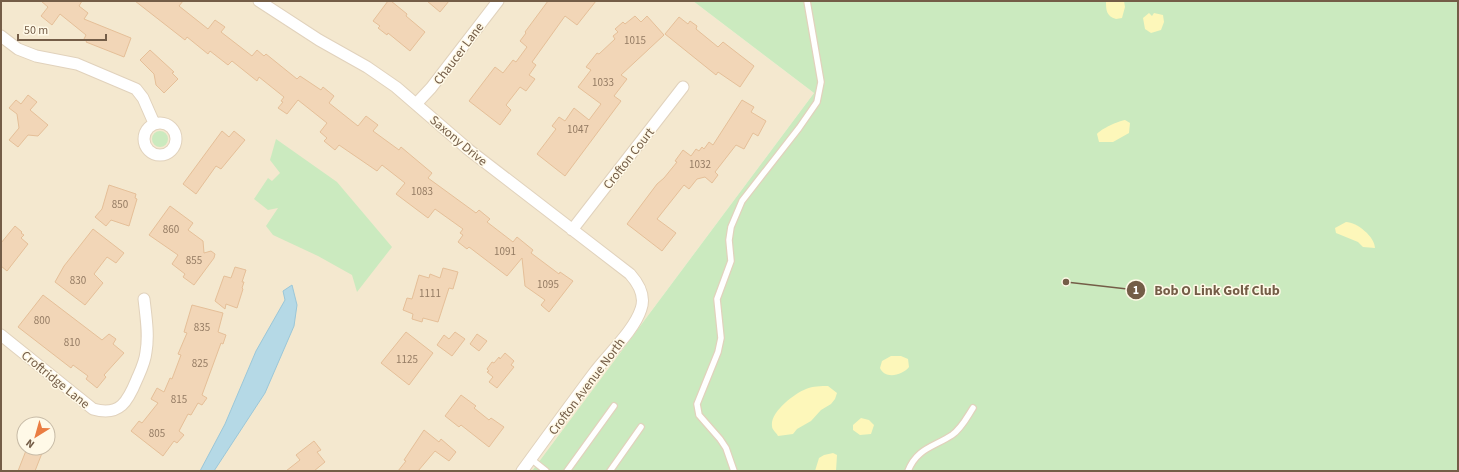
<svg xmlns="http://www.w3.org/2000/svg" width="1459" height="472" font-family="'Source Sans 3',sans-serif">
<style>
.residential{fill:#f4e8cf;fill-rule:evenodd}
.green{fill:#cbeabf}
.sand{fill:#fdf7ba}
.water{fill:#b5d9e6;stroke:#9bc7d8}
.building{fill:#f2d6b7;stroke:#e5bf98}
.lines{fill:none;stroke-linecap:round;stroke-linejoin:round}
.service-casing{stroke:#e1d2bc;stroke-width:8}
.minor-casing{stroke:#e1d2bc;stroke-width:13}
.service{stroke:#fff;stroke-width:5.5}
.minor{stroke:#fff;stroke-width:11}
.labels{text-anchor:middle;stroke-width:3;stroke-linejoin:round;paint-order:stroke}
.number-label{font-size:11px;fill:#947b63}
.street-label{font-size:13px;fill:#745d47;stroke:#fff9e7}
.leader{fill:none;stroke:#745d47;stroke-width:1.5}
.callout-dot{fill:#745d47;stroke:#fff9e7;stroke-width:1.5}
.mark-label{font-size:12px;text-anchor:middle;font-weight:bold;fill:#fff}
.callout-label{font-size:14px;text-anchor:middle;font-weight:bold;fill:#745d47;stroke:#fff9e7;stroke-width:3;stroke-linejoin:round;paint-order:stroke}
</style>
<rect width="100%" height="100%" fill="#fdf5e0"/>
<path class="residential" d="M 1,1 L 693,1 L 814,93 L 532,471 L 1,471 ZM 24,424 L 48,424 L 48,448 L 24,448 Z"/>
<path class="green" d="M 693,1 L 1458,1 L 1458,471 L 532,471 L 814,93 Z
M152 139a8 8 0 1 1 16 0a8 8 0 1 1-16 0Z
M 276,139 L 337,182 L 392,247 L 357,292 L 352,275 L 318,256 L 273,235 L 266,226 L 278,208 L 268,210 L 254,199 L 268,178 L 272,181 L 280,173 L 270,160 Z"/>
<path class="sand" d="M 1106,1 L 1124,1 L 1125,7 L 1122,18 L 1116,19 C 1106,16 1106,10 1106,1 Z
M 1149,13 L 1152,16 L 1154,13 L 1163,15 L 1164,22 L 1161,30 L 1151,33 L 1145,29 L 1143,18 Z
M 1125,120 L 1130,123 L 1129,133 L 1113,142 L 1099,142 L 1097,134 C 1101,129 1118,121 1125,120 Z
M 1346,222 C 1357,222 1375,237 1375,248 L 1363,247 L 1358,242 L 1336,233 L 1335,228 Z
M 891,356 L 901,356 L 908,359 L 909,367 C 903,375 885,380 880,368 L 882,361 Z
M 828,386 L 837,393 L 835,399 L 831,404 L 821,410 L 811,421 L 797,429 L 793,434 L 778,436 C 776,432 772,430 772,426 C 770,412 795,393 806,389 C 813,386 821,386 828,386 Z
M 861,418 L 869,420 L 874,425 L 871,434 L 860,435 L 853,430 L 853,425 Z
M 833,453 L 837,455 L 836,471 L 815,471 L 819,458 L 824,455 Z"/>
<path class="water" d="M 292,285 L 297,305 L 294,326 L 265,393 L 214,471 L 200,471 L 225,424 L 256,351 L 285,300 L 283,291 Z"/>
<path class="building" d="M 41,1 L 82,1 L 79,6 L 88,13 L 84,19 L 131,38 L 124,57 L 86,42 L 87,40 L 84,39 L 86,35 L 60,14 L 52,25 L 41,16 L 48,7 Z
M 135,1 L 183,1 L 179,6 L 208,29 L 215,20 L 225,27 L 221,32 L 252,56 L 257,50 L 264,56 L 266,54 L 297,79 L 300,76 L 321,90 L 323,87 L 334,96 L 329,103 L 358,126 L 366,116 L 378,125 L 373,131 L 399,150 L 401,147 L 432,173 L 428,178 L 476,213 L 479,210 L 490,219 L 487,222 L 513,242 L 517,237 L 533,250 L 531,253 L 559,274 L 560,272 L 573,281 L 549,312 L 541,305 L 545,300 L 525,286 L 522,258 L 507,276 L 469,247 L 467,249 L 458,242 L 463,235 L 460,233 L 463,229 L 435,209 L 428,218 L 396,194 L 405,183 L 382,165 L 377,171 L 339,145 L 335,150 L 324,141 L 327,138 L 320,132 L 327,123 L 298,100 L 287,114 L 278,108 L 283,102 L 281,101 L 284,97 L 259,77 L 257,81 L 232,61 L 228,65 L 210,51 L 208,54 L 187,37 L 185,40 Z
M 388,1 L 391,1 L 407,14 L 406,16 L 425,32 L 410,51 L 388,33 L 387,35 L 378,28 L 380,26 L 373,21 Z
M 427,1 L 449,1 L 440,12 Z
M 548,1 L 596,1 L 577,25 L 565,16 L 532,62 L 536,65 L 529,75 L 535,79 L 526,91 L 520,87 L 506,105 L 511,110 L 500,125 L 469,101 L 495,67 L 503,73 L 513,60 L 516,62 L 527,47 L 520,41 L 526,33 L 525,32 Z
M 635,16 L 641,22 L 647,16 L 664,35 L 621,75 L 627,79 L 614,96 L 621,101 L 565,176 L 537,154 L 556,129 L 552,126 L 559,117 L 565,121 L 574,108 L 589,120 L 601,104 L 578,87 L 591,70 L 586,67 L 597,53 L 599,54 L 615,39 L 613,36 L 618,32 L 615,29 L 623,22 L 625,24 Z
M 679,17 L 688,24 L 690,21 L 697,26 L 696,29 L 718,47 L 723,42 L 754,66 L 740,87 L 718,72 L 716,75 L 665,34 Z
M 150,50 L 174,72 L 172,73 L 178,79 L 164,93 L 156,85 L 154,74 L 140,60 Z
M 28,95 L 37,102 L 30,110 L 48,125 L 38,136 L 28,135 L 18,147 L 9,140 L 19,128 L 17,114 L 9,108 L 16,100 L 21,104 Z
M 742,100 L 754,107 L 751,112 L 766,121 L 758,136 L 753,133 L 744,149 L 736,145 L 715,172 L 718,175 L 712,183 L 705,177 L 697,179 L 689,189 L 684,185 L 657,219 L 676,233 L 662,251 L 627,224 L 657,184 L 664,178 L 677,162 L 675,161 L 683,150 L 691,156 L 696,149 L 699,151 L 702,147 L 704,149 L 709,142 L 713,145 Z
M 222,131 L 229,137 L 234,131 L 245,140 L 221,169 L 216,166 L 196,194 L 183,184 Z
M 109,185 L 136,194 L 135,198 L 137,199 L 129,226 L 111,220 L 106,226 L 95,217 L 102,209 Z
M 170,206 L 193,223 L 188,230 L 203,241 L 204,253 L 211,251 L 215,254 L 214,258 L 194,285 L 183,277 L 185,274 L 172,264 L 178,255 L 149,235 Z
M 15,226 L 22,232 L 21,233 L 24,235 L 21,238 L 28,244 L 7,271 L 1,266 L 1,243 Z
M 93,229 L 124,253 L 116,263 L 107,257 L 94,274 L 103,283 L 85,305 L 55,282 L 64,266 Z
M 235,267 L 246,270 L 242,282 L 244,282 L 242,288 L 243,289 L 237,308 L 226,304 L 225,309 L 215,301 L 224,276 L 231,278 Z
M 443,268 L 458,272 L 453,289 L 449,288 L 438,322 L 423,318 L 422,322 L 412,319 L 413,314 L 403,310 L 407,298 L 412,299 L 419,275 L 429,278 L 430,274 L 440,278 Z
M 43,295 L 102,340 L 109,334 L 116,339 L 113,344 L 124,353 L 104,375 L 106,377 L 97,388 L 86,379 L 88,376 L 73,365 L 71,368 L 18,327 Z
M 192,305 L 223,313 L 218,332 L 226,335 L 223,344 L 221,343 L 202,395 L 207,398 L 202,405 L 198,403 L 191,415 L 188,414 L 179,431 L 184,435 L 177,443 L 174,441 L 163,456 L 131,431 L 139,421 L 142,423 L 158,403 L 151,399 L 157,388 L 164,392 L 170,378 L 172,379 L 181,355 L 178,354 L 187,333 L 184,332 Z
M 406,332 L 433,353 L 409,385 L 381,363 Z
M 455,332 L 465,339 L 452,356 L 437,345 L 444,335 L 449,339 Z
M 477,334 L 487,341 L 479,351 L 470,344 Z
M 505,353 L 514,361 L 511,365 L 514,367 L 497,388 L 489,382 L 493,377 L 487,372 L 489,371 L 487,369 L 492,362 L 494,363 L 499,357 L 500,359 Z
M 461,395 L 476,406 L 474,408 L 489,420 L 491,418 L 504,427 L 489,447 L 461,425 L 459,427 L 445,416 Z
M 424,430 L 439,442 L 441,439 L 456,452 L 449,461 L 435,451 L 418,471 L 398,471 L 406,461 L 404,460 Z
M 314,441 L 321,450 L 317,452 L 325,462 L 314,471 L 286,471 L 300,460 L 296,455 Z
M 27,448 L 44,448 L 35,471 L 18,471 Z"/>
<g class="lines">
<defs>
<path id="service" d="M 531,459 L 546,471
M 567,471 L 614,406
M 610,471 L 641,427
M 734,471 L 726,448 L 720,439 L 699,415 L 697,404 L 718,352 L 721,338 L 717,299 L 731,261 L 729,240 L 731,227 L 742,201 L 799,128 L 817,102 L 821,82 L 807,1
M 908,471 C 917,448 934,447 952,435 C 962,428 967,417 973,408"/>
<path id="minor" d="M 259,1 L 319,40 L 367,67 L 396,87 L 469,150 L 630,274 C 638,283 646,295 641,309 C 634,331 608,354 594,373 C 570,405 546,438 522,471
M 1,36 L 18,49 L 36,56 L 77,64 L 136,89 L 143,98 L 154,123
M 416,104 L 431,88 L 498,1
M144 139a16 16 0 1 1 32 0a16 16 0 1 1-32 0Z
M 572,230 L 683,87
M 1,335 L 93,409 C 120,417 128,401 137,379 C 141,370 145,362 146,352 C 149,335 146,317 144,299"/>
</defs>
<use href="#service" class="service-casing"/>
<use href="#minor" class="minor-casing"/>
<use href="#service" class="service"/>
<use href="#minor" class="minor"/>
</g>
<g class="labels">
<g class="number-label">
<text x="635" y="44">1015</text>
<text x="603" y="86">1033</text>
<text x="578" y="133">1047</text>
<text x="700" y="168">1032</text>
<text x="422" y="195">1083</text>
<text x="120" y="208">850</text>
<text x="171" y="233">860</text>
<text x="505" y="255">1091</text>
<text x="194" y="264">855</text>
<text x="78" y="284">830</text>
<text x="548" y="288">1095</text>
<text x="430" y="297">1111</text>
<text x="42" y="324">800</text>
<text x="202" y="331">835</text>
<text x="72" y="346">810</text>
<text x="407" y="363">1125</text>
<text x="200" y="367">825</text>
<text x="179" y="403">815</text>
<text x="157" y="437">805</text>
</g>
<g class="street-label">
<text transform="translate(458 53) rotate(-53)" y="5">Chaucer Lane</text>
<text transform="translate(459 140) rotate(40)" y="5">Saxony Drive</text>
<text transform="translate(628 158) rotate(-52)" y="5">Crofton Court</text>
<text transform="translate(56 379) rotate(39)" y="5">Croftridge Lane</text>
<text transform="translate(586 386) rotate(-53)" y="5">Crofton Avenue North</text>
</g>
</g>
<path class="leader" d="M1066 282L1136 290"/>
<g class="callout-dot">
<circle cx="1066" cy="282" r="4"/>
<circle cx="1136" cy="290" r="10"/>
</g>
<g class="mark-label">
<text x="1136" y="294">1</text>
</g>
<g class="callout-label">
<text x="1217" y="295">Bob O Link Golf Club</text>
</g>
<rect width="1459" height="472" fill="none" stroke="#745d47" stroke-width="4"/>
<g transform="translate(36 436) rotate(217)"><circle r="19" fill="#fff9e7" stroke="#c7bba7"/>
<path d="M0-3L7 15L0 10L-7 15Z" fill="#ea7d42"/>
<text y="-6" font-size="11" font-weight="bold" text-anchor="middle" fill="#745d47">N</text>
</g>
<path d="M18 34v6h88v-6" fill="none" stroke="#745d47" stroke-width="2"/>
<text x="24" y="34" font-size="12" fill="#745d47" stroke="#fff9e7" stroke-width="3" paint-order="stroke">50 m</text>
</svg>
